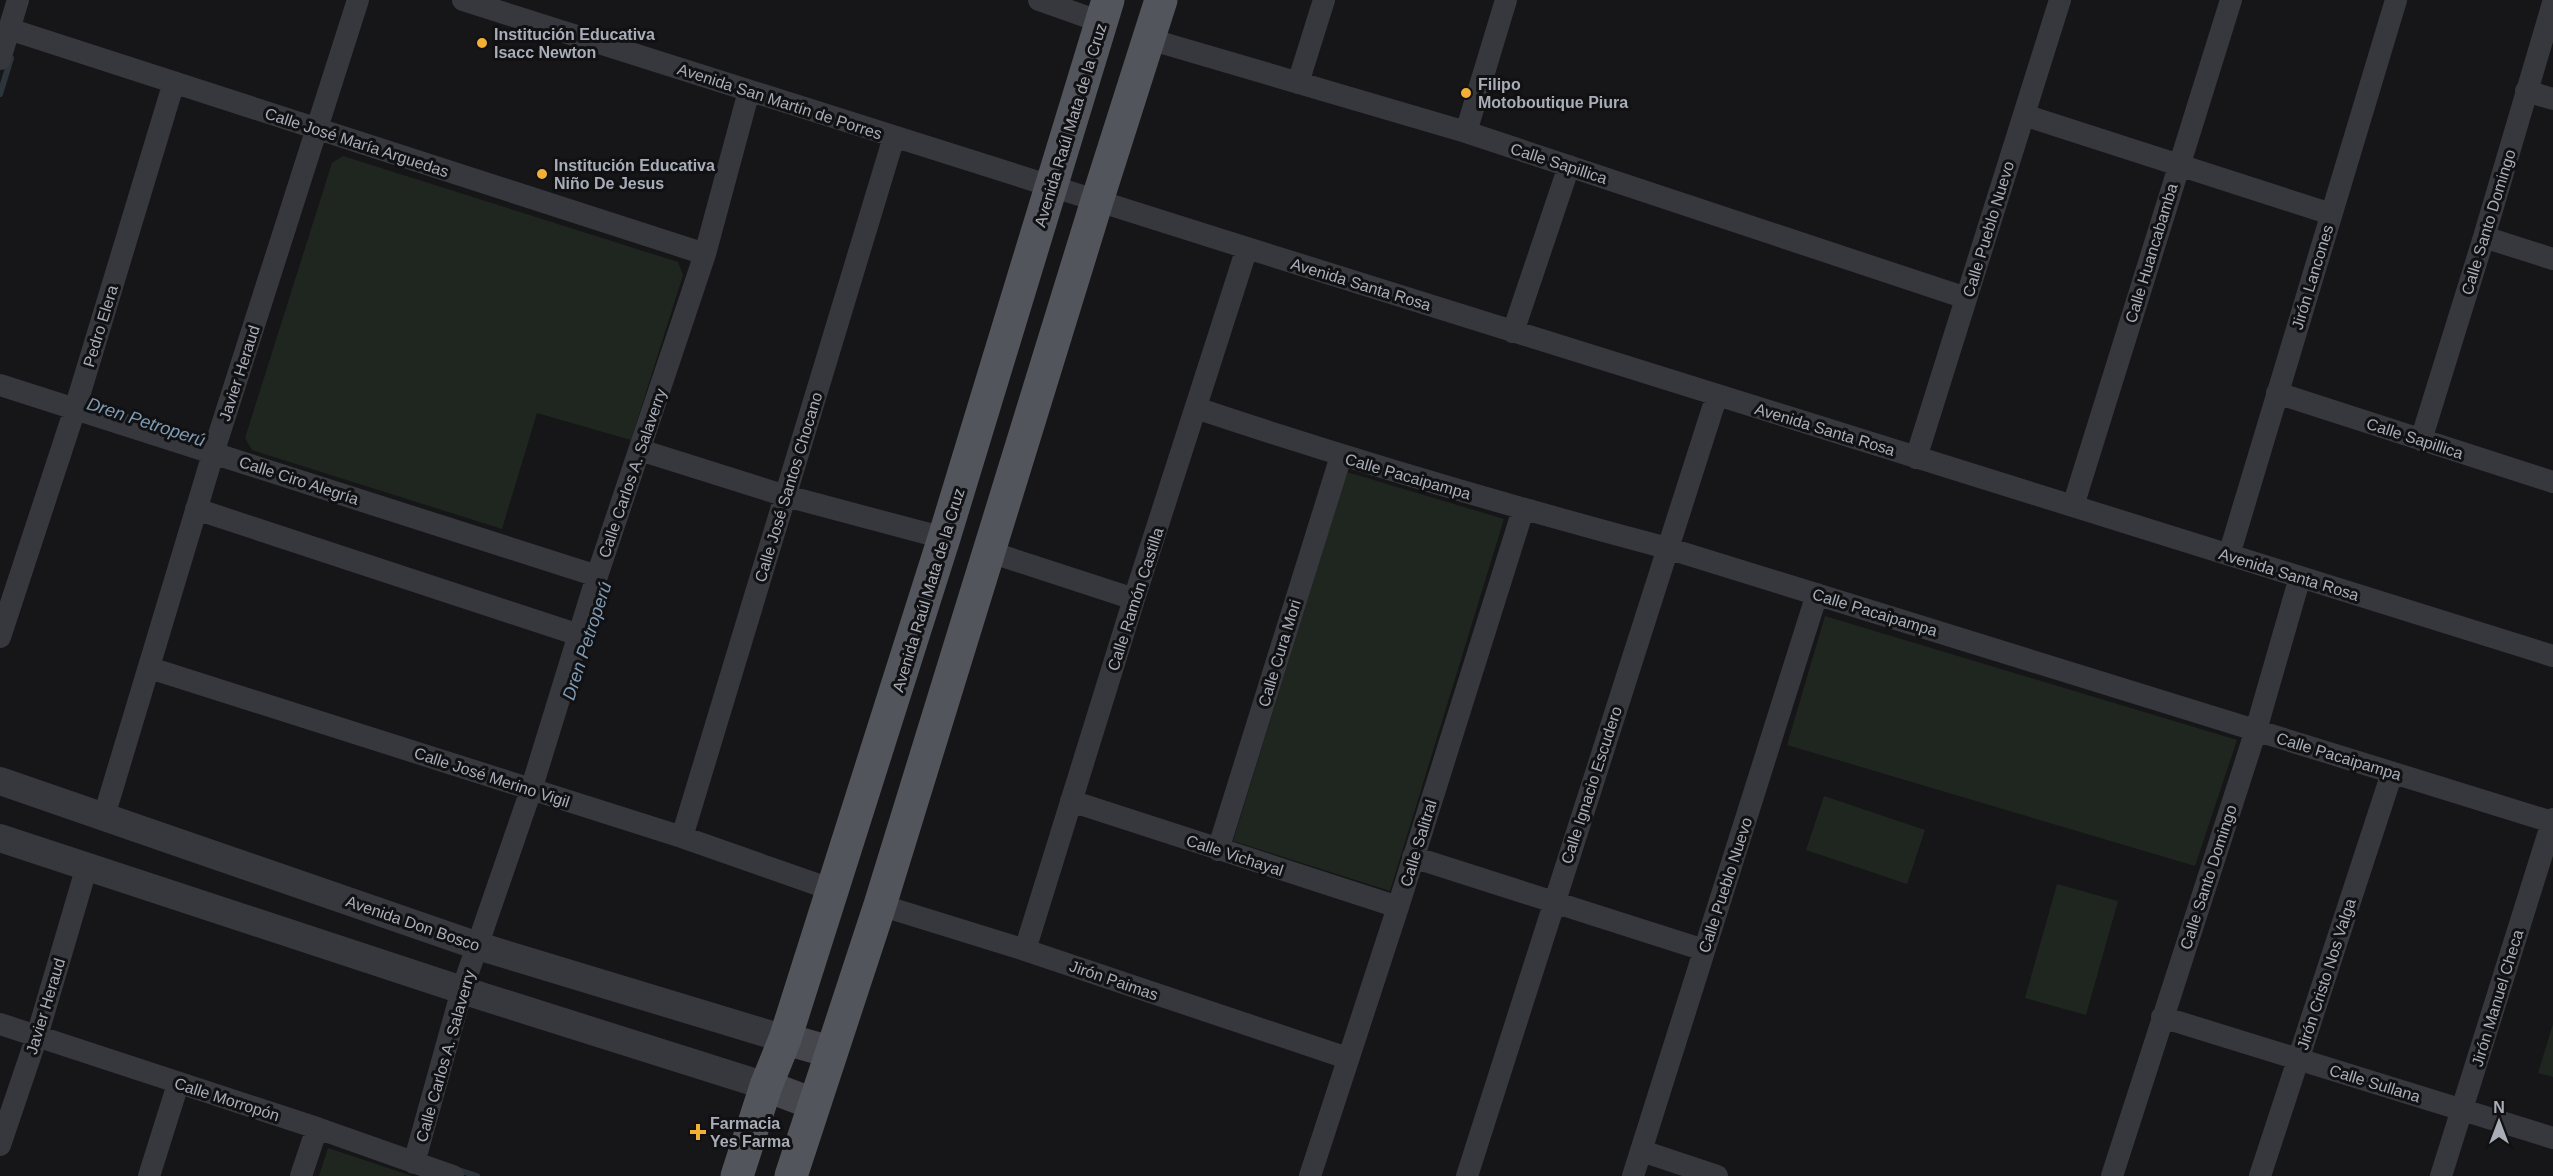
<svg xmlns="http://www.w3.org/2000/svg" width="2553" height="1176" font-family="Helvetica,sans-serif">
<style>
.green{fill:#1e261f}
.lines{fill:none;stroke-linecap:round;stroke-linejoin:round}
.stream{stroke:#2c353c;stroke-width:6}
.minor{stroke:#37383d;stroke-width:22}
.tertiary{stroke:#37383d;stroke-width:28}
.secondary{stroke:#45474d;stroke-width:32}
.primary{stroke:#53555c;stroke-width:33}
.poi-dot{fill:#f2b134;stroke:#111113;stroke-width:2}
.labels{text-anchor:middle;stroke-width:6;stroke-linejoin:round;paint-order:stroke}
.poi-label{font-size:16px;font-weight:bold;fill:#a8adb8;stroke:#111113;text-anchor:start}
.street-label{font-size:16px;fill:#a8adb8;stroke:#111113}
.water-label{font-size:18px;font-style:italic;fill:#7f9bb3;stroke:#111113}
</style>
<rect width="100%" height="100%" fill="#161618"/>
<path class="green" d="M 343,156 L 678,262 L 683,275 L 631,440 L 537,413 L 502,529 L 252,450 L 245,438 L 332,163 Z
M 1347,472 L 1504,519 L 1390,891 L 1233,841 Z
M 1825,616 L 2237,740 L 2195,866 L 1787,745 Z
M 1824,796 L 1925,830 L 1907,884 L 1806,850 Z
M 2057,884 L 2118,901 L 2086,1015 L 2025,998 Z
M 2553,1024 L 2553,1077 L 2538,1073 Z
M 328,1148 L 412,1176 L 319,1176 Z"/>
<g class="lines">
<path class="stream" d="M 0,94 L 11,58
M 455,1169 L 477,1176"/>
<path class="minor" d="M 463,0 L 1247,248 L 2553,656
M 1039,0 L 1101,22
M 9,29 L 705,254
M 1149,39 L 1466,132 L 1966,298
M 0,59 L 18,0
M 1298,83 L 1324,0
M 2526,91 L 2553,99
M 2024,115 L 2331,214
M 1466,132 L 1506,0
M 2484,237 L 2553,259
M 1513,332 L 1569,166
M 0,385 L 597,576
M 2277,393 L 2553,482
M 1196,408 C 1352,460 1509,506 1667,548 L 2552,822
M 2421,440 L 2484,237 L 2553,3
M 640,450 L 786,496 L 944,538
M 1916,458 L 2060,0
M 2073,506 L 2231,0
M 196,509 L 579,635
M 990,552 L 1134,599
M 2229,555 L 2396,0
M 0,637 L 75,409 L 174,82
M 150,668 L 682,837 L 833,890
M 1071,801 L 1398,907
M 104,816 L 216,444 L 358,0
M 682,837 L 894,137
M 1218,850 L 1341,456
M 1413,857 L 1704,950
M 880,905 L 1025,950 L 1347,1058
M 1025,950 L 1134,599 L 1247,248
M 2162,1017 L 2553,1138
M 0,1024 L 317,1128 L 453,1176
M 0,1145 L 37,1036 L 87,866
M 1642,1151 L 1717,1176
M 414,1163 L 462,990 L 531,790 L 597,576 L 705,254 L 749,91
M 149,1176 L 178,1084
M 301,1176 L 317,1128
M 1310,1176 L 1398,907 L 1523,510
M 1467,1176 L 1717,395
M 1633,1176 L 1817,594
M 2112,1176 L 2256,730 L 2300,577
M 2260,1176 L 2392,773
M 2441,1176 L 2553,819"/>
<path class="tertiary" d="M 0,781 L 478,946 L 785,1039
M 0,838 L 462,990 L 766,1086"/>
<path class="secondary" d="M 785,1039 L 831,1052
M 766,1086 L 814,1104"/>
<path class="primary" d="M 737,1176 L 766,1086 L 785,1039 L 944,538 L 1108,0
M 791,1176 L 880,905 L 1097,201 L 1161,0"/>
</g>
<g class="poi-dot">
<circle cx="482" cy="43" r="6"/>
<circle cx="1466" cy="93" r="6"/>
<circle cx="542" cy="174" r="6"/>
<path d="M695 1123h6v6h6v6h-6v6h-6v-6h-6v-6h6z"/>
</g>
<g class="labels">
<g class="poi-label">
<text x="494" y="40">Institución Educativa<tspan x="494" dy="18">Isacc Newton</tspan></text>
<text x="1478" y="90">Filipo<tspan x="1478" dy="18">Motoboutique Piura</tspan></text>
<text x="554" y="171">Institución Educativa<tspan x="554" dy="18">Niño De Jesus</tspan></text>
<text x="710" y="1129">Farmacia<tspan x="710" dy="18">Yes Farma</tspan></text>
</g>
<g class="street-label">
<text transform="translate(780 101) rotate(18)" y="6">Avenida San Martín de Porres</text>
<text transform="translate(1070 125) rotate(-73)" y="6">Avenida Raúl Mata de la Cruz</text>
<text transform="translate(357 142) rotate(18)" y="6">Calle José María Arguedas</text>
<text transform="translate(1559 163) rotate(18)" y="6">Calle Sapillica</text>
<text transform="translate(2488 222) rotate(-73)" y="6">Calle Santo Domingo</text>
<text transform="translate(1988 229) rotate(-73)" y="6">Calle Pueblo Nuevo</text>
<text transform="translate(2151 253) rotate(-73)" y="6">Calle Huancabamba</text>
<text transform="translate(2312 277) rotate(-73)" y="6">Jirón Lancones</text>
<text transform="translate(1361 284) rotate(17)" y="6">Avenida Santa Rosa</text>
<text transform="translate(100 326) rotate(-73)" y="6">Pedro Elera</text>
<text transform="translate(239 373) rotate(-72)" y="6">Javier Heraud</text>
<text transform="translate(1825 429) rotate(17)" y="6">Avenida Santa Rosa</text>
<text transform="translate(2415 438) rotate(18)" y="6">Calle Sapillica</text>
<text transform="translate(632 473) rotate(-71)" y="6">Calle Carlos A. Salaverry</text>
<text transform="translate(1408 476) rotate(16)" y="6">Calle Pacaipampa</text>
<text transform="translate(299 480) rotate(18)" y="6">Calle Ciro Alegría</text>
<text transform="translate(788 487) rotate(-73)" y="6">Calle José Santos Chocano</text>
<text transform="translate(2289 574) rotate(17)" y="6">Avenida Santa Rosa</text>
<text transform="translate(928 590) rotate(-73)" y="6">Avenida Raúl Mata de la Cruz</text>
<text transform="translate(1135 599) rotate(-72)" y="6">Calle Ramón Castilla</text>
<text transform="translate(1875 612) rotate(17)" y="6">Calle Pacaipampa</text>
<text transform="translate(1279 653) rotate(-73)" y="6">Calle Cura Mori</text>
<text transform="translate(2339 756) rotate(17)" y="6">Calle Pacaipampa</text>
<text transform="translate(492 777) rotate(18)" y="6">Calle José Merino Vigil</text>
<text transform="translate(1591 785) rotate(-72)" y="6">Calle Ignacio Escudero</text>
<text transform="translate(1418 843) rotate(-73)" y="6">Calle Salitral</text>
<text transform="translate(1235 855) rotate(18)" y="6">Calle Vichayal</text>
<text transform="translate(2208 877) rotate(-72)" y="6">Calle Santo Domingo</text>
<text transform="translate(1725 885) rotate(-72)" y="6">Calle Pueblo Nuevo</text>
<text transform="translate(413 923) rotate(19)" y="6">Avenida Don Bosco</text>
<text transform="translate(2326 974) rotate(-72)" y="6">Jirón Cristo Nos Valga</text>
<text transform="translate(1114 980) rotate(19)" y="6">Jirón Paimas</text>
<text transform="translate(2497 998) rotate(-73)" y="6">Jirón Manuel Checa</text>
<text transform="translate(45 1006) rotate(-73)" y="6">Javier Heraud</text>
<text transform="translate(445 1056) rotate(-74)" y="6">Calle Carlos A. Salaverry</text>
<text transform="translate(2375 1083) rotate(17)" y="6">Calle Sullana</text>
<text transform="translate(227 1099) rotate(18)" y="6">Calle Morropón</text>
</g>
<g class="water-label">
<text transform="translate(146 422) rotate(18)" y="6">Dren Petroperú</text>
<text transform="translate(587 641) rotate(-72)" y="6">Dren Petroperú</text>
</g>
</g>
<g transform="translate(2499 1122)" stroke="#111113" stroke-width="4.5" paint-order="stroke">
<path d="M0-4.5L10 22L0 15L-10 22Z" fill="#a8adb8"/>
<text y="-9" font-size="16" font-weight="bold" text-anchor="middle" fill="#a8adb8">N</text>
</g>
</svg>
